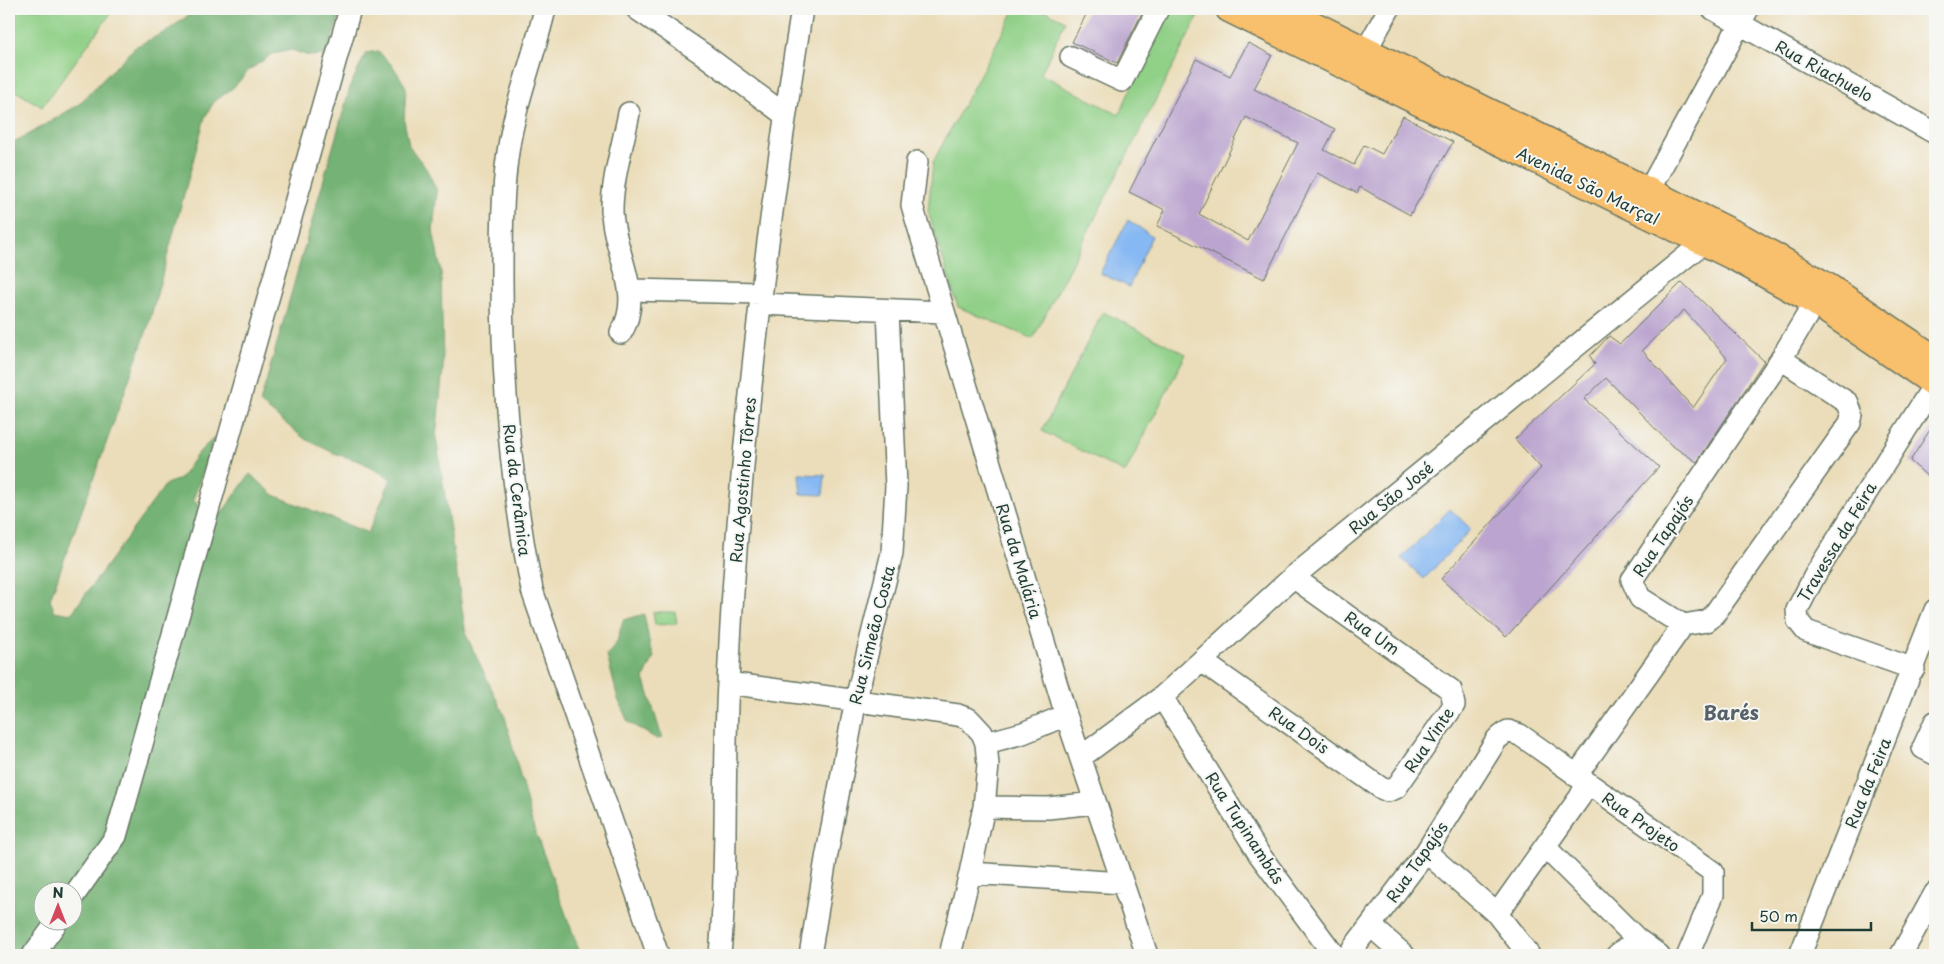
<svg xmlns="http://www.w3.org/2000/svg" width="1944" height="964" font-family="'Playpen Sans',sans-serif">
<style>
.green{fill:#90d087;stroke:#58865e}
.forest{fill:#74b274;stroke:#4a7854;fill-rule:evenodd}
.water{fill:#86b8f3;stroke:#527a94}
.building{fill:#bba4cf;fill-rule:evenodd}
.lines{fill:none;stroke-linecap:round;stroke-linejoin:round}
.minor-casing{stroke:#667563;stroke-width:24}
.major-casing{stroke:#667563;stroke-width:29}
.minor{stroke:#fff;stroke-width:21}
.major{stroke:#f8bf6c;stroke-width:26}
.labels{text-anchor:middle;stroke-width:4;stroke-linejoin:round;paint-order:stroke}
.street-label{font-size:16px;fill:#1f3d34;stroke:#f6f6f2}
.quarter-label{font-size:19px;font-weight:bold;fill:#56616a;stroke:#f6f6f2}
</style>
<rect width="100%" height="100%" fill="#f6f6f2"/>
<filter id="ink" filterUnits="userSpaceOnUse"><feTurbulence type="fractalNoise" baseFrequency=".02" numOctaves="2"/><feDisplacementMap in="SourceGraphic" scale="10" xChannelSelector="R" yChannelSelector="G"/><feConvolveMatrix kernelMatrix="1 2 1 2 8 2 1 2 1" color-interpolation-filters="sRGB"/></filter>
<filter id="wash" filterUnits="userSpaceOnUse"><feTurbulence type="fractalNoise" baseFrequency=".0096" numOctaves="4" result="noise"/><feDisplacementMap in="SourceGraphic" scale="20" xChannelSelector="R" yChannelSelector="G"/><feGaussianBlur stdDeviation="1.12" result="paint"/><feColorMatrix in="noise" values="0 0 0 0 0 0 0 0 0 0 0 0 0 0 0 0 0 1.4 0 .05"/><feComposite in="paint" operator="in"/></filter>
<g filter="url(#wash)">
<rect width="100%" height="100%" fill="#ebddb9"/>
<path class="green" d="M 9,9 L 114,9 L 42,107 L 9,87 Z
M 1015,9 L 1042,9 L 1065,21 L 1041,74 L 1119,115 L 1166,9 L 1184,9 L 1198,17 L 1033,339 L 958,307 L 928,211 L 933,162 Z
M 1103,312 L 1186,354 L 1125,473 L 1042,431 Z
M 653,612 L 675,612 L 677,624 L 655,625 Z"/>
<path class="forest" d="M 197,9 L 342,9 L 326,55 L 309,56 L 292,50 L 272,54 L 248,71 L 235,86 L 214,102 L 205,117 L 148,327 L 50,599 L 54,611 L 71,614 L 166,484 L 180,479 L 198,453 L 215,437 L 193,500 L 216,521 L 250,474 L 274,495 L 368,533 L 391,479 L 362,462 L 334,453 L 305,439 L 260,403 L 351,84 L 366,53 L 378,51 L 393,66 L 406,87 L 404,120 L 409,146 L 427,170 L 437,191 L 433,230 L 441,272 L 443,368 L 436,437 L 466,635 L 505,717 L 532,823 L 581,955 L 9,955 L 9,144 L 28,135 L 78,105 L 135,47 L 167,31 ZM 42,892 L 72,892 L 72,922 L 42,922 Z
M 644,614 L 650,646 L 654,657 L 644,678 L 662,738 L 657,739 L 628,722 L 618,699 L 607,656 L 617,642 L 623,620 Z"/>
<path class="water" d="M 1128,220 L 1152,236 L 1129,287 L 1100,273 Z
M 799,474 L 825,475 L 823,495 L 801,494 Z
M 1450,509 L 1471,529 L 1424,579 L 1401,558 Z"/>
<g id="blocks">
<path class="building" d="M 1089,9 L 1144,9 L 1117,63 L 1072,42 Z
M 1248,43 L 1272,55 L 1254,89 L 1335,129 L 1324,150 L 1354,165 L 1364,145 L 1382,154 L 1403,116 L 1453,142 L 1410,215 L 1360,187 L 1357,193 L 1317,173 L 1264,279 L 1157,226 L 1165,210 L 1129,192 L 1196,59 L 1230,76 ZM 1246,117 L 1298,143 L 1248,241 L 1199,214 Z
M 1682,282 L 1764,361 L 1697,462 L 1671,445 L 1606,378 L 1584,399 L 1659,467 L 1506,637 L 1441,579 L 1541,468 L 1515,439 L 1595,364 L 1590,356 L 1609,336 L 1620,344 ZM 1684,310 L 1727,358 L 1693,408 L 1642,350 Z
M 1935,422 L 1935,483 L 1910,461 Z"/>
</g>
</g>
<g filter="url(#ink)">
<use href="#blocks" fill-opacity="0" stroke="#667563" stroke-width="1"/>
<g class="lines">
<defs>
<path id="minor" d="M 545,9 C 534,57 515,103 508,152 C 502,192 502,236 502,277 C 502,382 511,487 532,590 L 658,955
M 637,9 L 703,54 L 785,115
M 1713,9 L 1935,133
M 1365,52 L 1389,9
M 1071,57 L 1122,81 L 1158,9
M 917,162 L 912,205 L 916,219 L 1066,715 L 1147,955
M 1649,190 L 1748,9
M 630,290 L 761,293
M 761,304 L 943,312
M 621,333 C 645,293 613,253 612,211 C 612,178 623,145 629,113
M 1683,625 L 1707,621 L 1713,616 L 1850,423 L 1852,415 L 1848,403 L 1781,359
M 1203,662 L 1381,788 L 1388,791 L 1396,788 L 1454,705 L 1451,690 L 1293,577
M 1914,669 L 1806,631 L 1798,621 L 1797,610 L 1815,575 L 1935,383
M 728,683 L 958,715 L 969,719 L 982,733 L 986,743 L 988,765 L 984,807 L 970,873 L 950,955
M 1162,697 L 1259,854 L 1334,955
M 1935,722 L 1923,748 L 1935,754
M 986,743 L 1023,733 L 1066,715
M 1081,757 L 1162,697 L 1293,577 L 1704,242
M 1576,776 L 1683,625 L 1640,598 L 1632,580 L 1781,359 L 1815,302
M 984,807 L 1048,808 L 1095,803
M 1545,847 L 1637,939 L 1659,955
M 1426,852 L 1497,914 L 1529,955
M 970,873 L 1122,883
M 72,898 L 116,836 L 350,9
M 1497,914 L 1580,797 L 1587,783
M 1371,926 L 1404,955
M 33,955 L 57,922
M 720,955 C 728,865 723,774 728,683 C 738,457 766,232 802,9
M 810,955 L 826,859 L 856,699 L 892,553 L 896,486 L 888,311
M 1348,955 L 1426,852 L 1497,739 L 1508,731 L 1520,735 L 1533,744 L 1713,872 L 1713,895 L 1688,955
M 1617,955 L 1637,939
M 1800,955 L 1935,610
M 1901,955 L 1935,893"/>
<path id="major" d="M 1229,9 L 1736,258 L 1815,302 L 1935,384
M 1282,9 L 1745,239 L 1830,288 L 1935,359"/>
</defs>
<use href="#minor" class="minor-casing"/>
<use href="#major" class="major-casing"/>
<use href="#minor" class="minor"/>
<use href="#major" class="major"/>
</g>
</g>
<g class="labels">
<g class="street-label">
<text transform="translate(1824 71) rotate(29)" y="6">Rua Riachuelo</text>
<text transform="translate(1588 186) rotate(26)" y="6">Avenida São Marçal</text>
<text transform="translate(743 480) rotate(-85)" y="6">Rua Agostinho Tôrres</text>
<text transform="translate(517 490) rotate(83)" y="6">Rua da Cerâmica</text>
<text transform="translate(1391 498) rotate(-39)" y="6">Rua São José</text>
<text transform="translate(1663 536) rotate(-56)" y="6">Rua Tapajós</text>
<text transform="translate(1837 542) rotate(-59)" y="6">Travessa da Feira</text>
<text transform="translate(1019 561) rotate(73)" y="6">Rua da Malária</text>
<text transform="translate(1372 633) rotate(35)" y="6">Rua Um</text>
<text transform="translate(872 635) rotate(-76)" y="6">Rua Simeão Costa</text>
<text transform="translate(1299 730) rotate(35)" y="6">Rua Dois</text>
<text transform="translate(1429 740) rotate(-56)" y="6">Rua Vinte</text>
<text transform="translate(1868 783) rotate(-68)" y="6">Rua da Feira</text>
<text transform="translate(1641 822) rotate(35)" y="6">Rua Projeto</text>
<text transform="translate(1245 828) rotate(57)" y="6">Rua Tupinambás</text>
<text transform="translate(1417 862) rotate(-55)" y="6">Rua Tapajós</text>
</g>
<g class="quarter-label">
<text x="1731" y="720">Barés</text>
</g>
</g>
<rect width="1944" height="964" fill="none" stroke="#f6f6f2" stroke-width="30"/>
<g transform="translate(58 906)"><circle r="24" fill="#f6f6f2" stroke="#a0aca6"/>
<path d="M0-4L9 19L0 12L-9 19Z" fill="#d1495b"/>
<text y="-8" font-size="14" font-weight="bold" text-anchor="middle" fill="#1f3d34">N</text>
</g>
<path d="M1752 922v8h119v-8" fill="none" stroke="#1f3d34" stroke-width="2.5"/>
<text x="1759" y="922" font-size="15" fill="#1f3d34" stroke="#f6f6f2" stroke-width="4" paint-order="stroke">50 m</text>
</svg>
